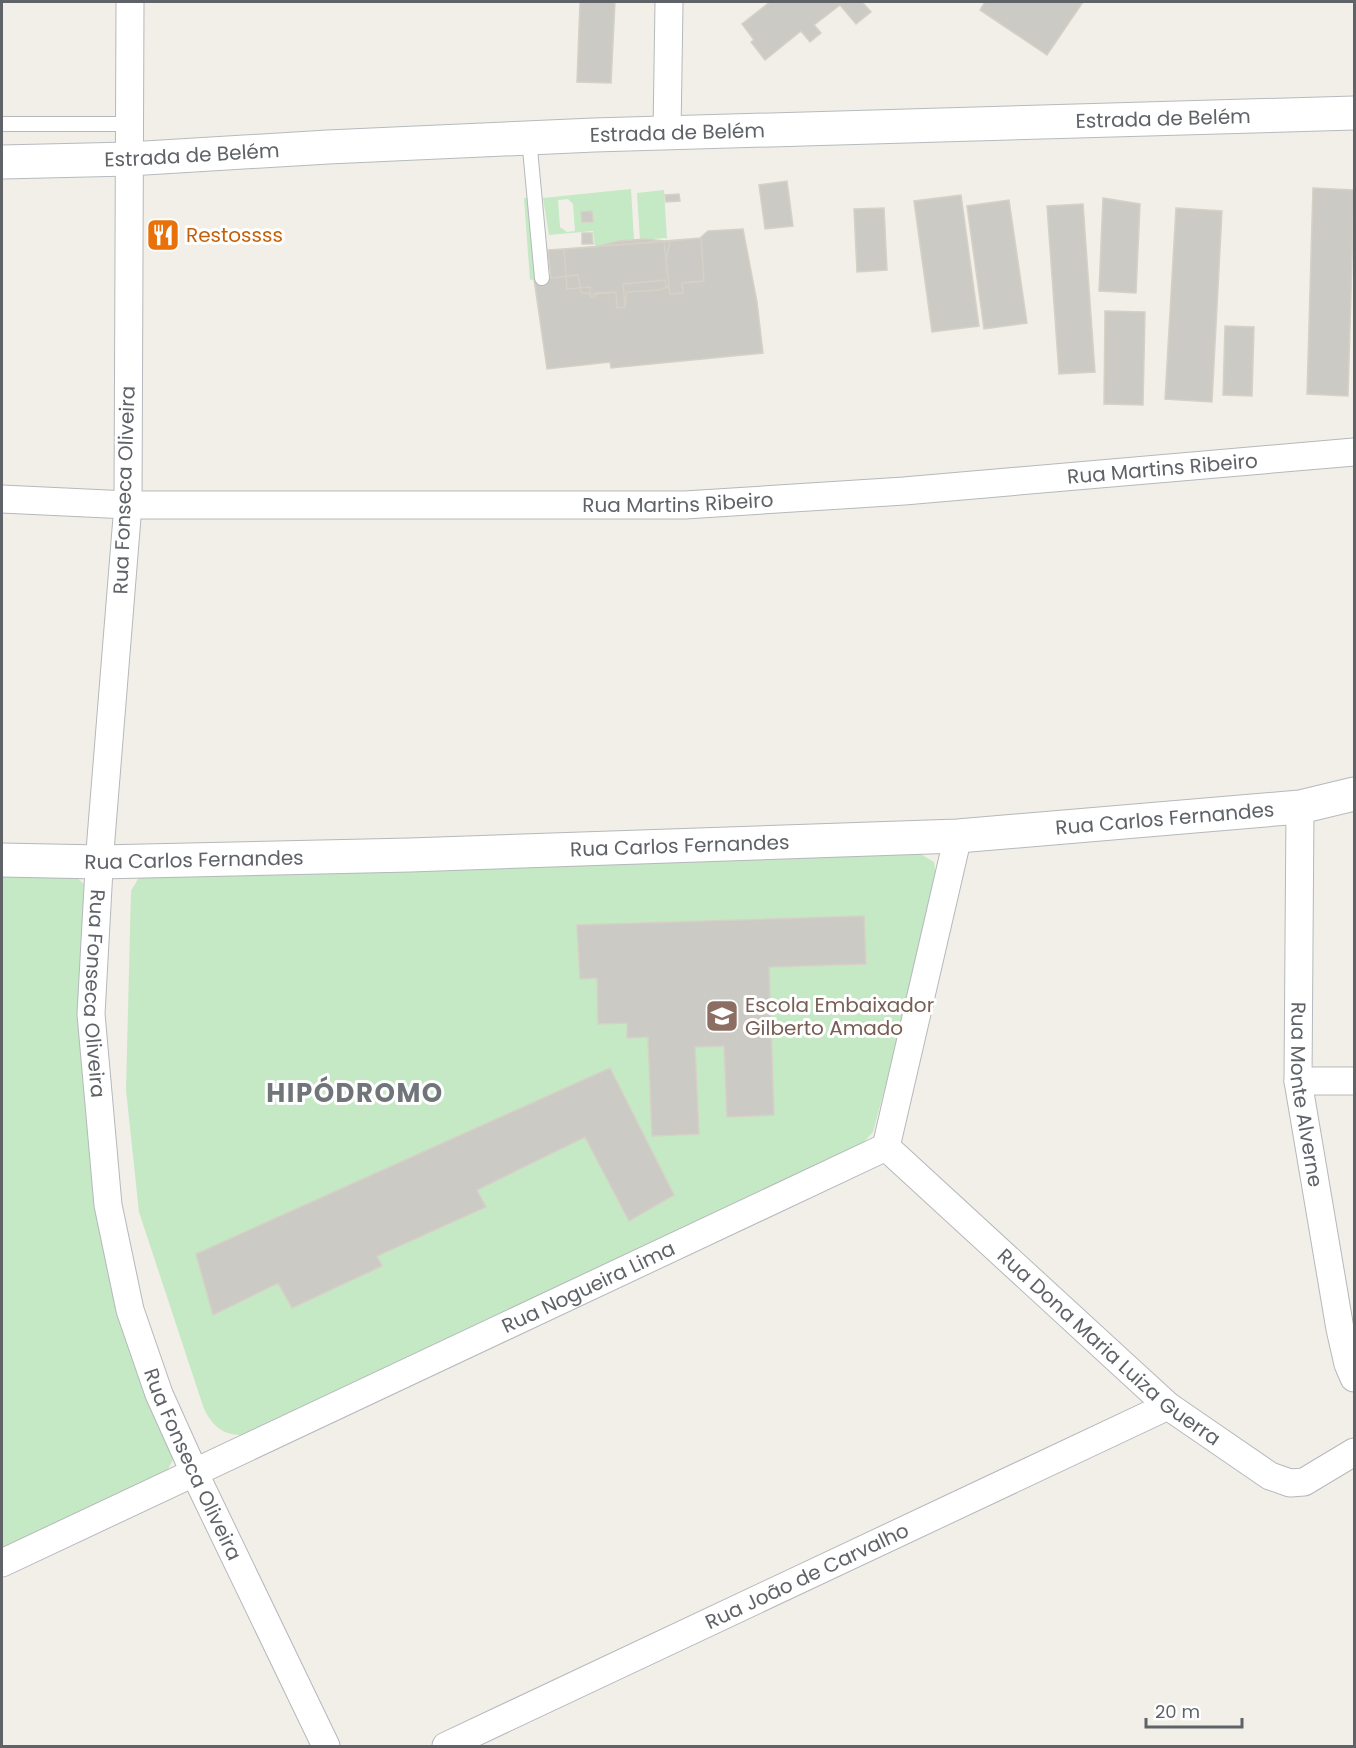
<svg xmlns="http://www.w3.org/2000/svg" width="1356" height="1748" font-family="Poppins,sans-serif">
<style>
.green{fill:#c5e8c5;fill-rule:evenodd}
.building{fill:#cccac5;stroke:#d6d1c6;stroke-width:1.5}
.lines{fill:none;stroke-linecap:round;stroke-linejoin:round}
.service-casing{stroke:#b5b8bc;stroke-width:16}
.minor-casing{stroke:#b5b8bc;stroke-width:29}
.tertiary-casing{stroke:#b5b8bc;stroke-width:35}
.secondary-casing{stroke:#b6babf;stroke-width:35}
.service{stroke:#fff;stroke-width:14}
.minor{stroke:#fff;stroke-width:27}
.tertiary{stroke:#fff;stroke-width:33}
.secondary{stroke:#fff;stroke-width:33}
.labels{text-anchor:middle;stroke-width:6;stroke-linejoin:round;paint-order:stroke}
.street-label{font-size:20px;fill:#5f6368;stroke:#fff}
.food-label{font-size:20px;fill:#c56008;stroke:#fff;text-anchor:start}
.education-label{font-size:20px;fill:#785e54;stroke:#fff;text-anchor:start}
.district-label{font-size:26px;font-weight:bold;letter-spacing:1.5px;fill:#70757a;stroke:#fff}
</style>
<rect width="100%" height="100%" fill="#f1efe8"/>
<path class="green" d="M 631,189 L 634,240 L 619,241 L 595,247 L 593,231 L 549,235 L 543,198 ZM 568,199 L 573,204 L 575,231 L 567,232 L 560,227 L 558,200 Z
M 664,190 L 667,240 L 666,238 L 640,240 L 637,193 Z
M 524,198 L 531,198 L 541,278 L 530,280 Z
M 919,853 L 934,862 L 938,890 L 873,1132 L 862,1144 L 256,1435 C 229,1436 217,1434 204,1409 L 139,1212 L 126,1090 L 131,891 L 138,879 L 151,871 Z
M 2,871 L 74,875 L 86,886 L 93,1129 L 175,1456 L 167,1471 L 2,1552 Z"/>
<path class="building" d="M 580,2 L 615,2 L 611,83 L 577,82 Z
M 770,2 L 862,2 L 871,12 L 856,24 L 840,5 L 814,25 L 821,33 L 810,42 L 801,31 L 765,60 L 751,42 L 754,40 L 742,24 Z
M 985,2 L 1083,2 L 1047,55 L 980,10 Z
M 787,181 L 793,226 L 765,229 L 759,185 Z
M 1313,188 L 1354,190 L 1348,396 L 1307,394 Z
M 679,194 L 680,201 L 666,202 L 665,195 Z
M 961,195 L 979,326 L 932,332 L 914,201 Z
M 1103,198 L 1140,204 L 1136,293 L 1099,291 Z
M 1009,200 L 1027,323 L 984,329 L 967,206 Z
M 1083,204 L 1095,372 L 1059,374 L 1047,206 Z
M 884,208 L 887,270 L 857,272 L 854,209 Z
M 1176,208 L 1222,211 L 1212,402 L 1165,399 Z
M 592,211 L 593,222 L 582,222 L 581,212 Z
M 743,229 L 757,302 L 763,353 L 611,368 L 610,362 L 547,369 L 534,279 L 551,278 L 548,250 L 564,249 L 566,276 L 578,275 L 581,293 L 589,293 L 589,295 L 616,292 L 617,308 L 625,307 L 627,292 L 660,290 L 669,286 L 666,261 L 670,241 L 700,238 L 708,231 Z
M 582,233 L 592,233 L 593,244 L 582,244 Z
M 701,238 L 704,281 L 682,283 L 683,293 L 670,294 L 669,286 L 666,286 L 665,280 L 623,284 L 625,307 L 617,308 L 616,292 L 595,293 L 595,297 L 591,297 L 590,287 L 567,289 L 564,249 Z
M 645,239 L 664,241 L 669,286 L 666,286 L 665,280 L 623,284 L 625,307 L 617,308 L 616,292 L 589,295 L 589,293 L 581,293 L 578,275 L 551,278 L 548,250 L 595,247 L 619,241 Z
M 670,241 L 666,261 L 669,286 L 660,290 L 627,292 L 625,307 L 617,308 L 616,292 L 589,295 L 589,293 L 581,293 L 578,275 L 566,276 L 564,249 Z
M 1105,311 L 1145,312 L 1143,405 L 1104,404 Z
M 1225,326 L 1254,327 L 1252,396 L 1223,395 Z
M 864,916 L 866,964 L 769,967 L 774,1115 L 727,1117 L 724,1046 L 695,1047 L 699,1134 L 652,1136 L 648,1037 L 627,1038 L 627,1023 L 598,1024 L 597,978 L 580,979 L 577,925 Z
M 610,1068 L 674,1195 L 629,1221 L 585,1137 L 477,1190 L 486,1207 L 377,1256 L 382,1266 L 292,1308 L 278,1283 L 213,1315 L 196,1254 Z"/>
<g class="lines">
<defs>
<path id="service" d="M 2,124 L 129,124
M 529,138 L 542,278"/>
<g id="minor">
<path id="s1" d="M 130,2 L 128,505 L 100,851 L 91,1014 L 108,1205 L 130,1310 L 159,1394 L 195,1474 L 326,1746"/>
<path d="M 667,133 L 669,2"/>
<path id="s2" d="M 2,499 L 128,505 L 685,505 L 904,491 L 1354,452"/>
<path id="s3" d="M 1300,807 L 1298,1081 L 1340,1329 L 1348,1364 L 1354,1378"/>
<path d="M 1298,1081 L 1354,1081"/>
<path id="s4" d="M 886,1147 L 1168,1406 L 1270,1476 L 1290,1483 L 1304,1482 L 1354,1452"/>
<path d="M 886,1147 L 958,836"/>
<path id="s5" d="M 2,1563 L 886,1147"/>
<path id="s6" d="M 446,1746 L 1168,1406"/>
</g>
<g id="tertiary">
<path id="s7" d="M 2,860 L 100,862 L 410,855 L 958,836 L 1300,807 L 1354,794"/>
</g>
<g id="secondary">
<path id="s8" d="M 2,162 L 129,159 L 328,147 L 594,135 L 1354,113"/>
</g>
</defs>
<use href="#service" class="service-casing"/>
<use href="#minor" class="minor-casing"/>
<use href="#tertiary" class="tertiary-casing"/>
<use href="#secondary" class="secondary-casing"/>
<use href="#service" class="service"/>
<use href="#minor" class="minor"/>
<use href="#tertiary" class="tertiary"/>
<use href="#secondary" class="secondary"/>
</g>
<defs>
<symbol id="restaurant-square" viewBox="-11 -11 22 22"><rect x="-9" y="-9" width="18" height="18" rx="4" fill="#e8710a" stroke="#fff"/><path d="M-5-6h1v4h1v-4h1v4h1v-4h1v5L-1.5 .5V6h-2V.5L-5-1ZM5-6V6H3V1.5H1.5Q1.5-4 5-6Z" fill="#fff"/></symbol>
<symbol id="school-square" viewBox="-11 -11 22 22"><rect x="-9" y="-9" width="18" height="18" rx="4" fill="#8d6e63" stroke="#fff"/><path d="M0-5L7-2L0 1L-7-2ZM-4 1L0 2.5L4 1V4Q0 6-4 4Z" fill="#fff"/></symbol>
</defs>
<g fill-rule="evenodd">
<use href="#restaurant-square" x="144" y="216" width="38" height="38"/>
<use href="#school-square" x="703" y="997" width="38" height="38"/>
</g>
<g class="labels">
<g class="street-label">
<text dy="7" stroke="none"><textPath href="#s8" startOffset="1162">Estrada de Belém</textPath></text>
<text dy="7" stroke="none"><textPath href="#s8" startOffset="676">Estrada de Belém</textPath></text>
<text dy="7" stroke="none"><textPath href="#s8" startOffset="190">Estrada de Belém</textPath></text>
<text dy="7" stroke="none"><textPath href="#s2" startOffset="1162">Rua Martins Ribeiro</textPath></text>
<text transform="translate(124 490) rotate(-88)" y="7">Rua Fonseca Oliveira</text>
<text dy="7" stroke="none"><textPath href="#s2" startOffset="676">Rua Martins Ribeiro</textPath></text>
<text dy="7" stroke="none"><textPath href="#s7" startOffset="1164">Rua Carlos Fernandes</textPath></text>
<text dy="7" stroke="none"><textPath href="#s7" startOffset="678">Rua Carlos Fernandes</textPath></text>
<text dy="7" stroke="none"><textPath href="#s7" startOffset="192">Rua Carlos Fernandes</textPath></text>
<text dy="7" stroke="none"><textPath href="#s1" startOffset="993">Rua Fonseca Oliveira</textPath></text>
<text dy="7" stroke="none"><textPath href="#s3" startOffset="288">Rua Monte Alverne</textPath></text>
<text dy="7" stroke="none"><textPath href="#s5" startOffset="648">Rua Nogueira Lima</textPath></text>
<text dy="7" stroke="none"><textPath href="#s4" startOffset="300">Rua Dona Maria Luiza Guerra</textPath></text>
<text dy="7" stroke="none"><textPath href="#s1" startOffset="1479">Rua Fonseca Oliveira</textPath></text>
<text dy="7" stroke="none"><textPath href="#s6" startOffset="399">Rua João de Carvalho</textPath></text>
</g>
<g class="food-label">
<text x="186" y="242">Restossss</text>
</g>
<g class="education-label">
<text x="745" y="1012">Escola Embaixador<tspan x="745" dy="23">Gilberto Amado</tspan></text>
</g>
<g class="district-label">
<text x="355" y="1102">HIPÓDROMO</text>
</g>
</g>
<rect width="1356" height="1748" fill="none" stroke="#5f6368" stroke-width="6"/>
<path d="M1146 1718v9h96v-9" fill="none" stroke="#5f6368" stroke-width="3"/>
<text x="1155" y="1718" font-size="18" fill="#5f6368" stroke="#ffffff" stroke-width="4.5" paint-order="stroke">20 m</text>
</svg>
